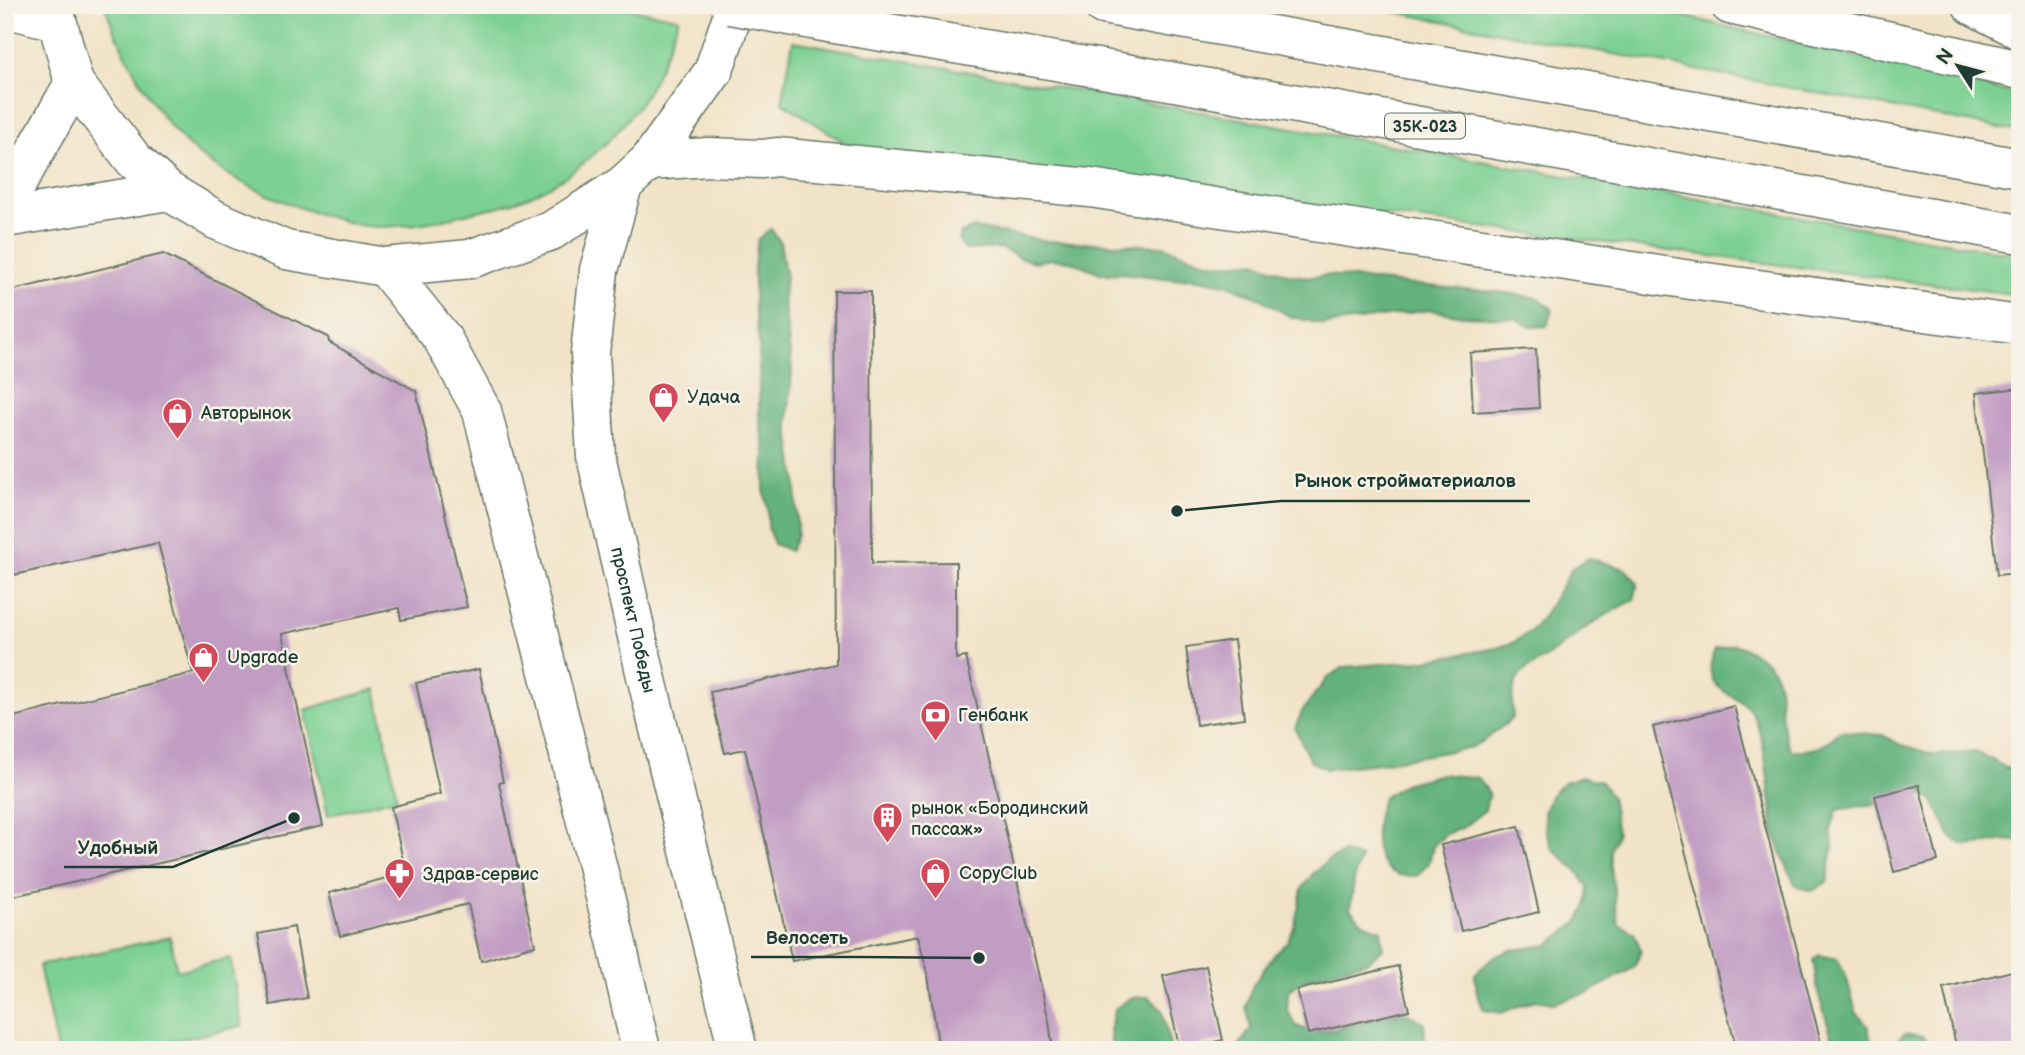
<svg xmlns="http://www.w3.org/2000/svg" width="2025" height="1055" font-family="'Balsamiq Sans',sans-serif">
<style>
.green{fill:#7bd093;stroke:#4d8664;stroke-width:2}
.forest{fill:#64b27d;stroke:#427858;stroke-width:2}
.building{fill:#c19cc3}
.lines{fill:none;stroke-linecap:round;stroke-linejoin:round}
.minor-casing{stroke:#687767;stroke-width:41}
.tertiary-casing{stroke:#687767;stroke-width:41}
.primary-casing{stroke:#687767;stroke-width:41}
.minor{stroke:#fff;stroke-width:38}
.tertiary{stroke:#fff;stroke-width:38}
.primary{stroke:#fff;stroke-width:38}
.primary-bridge-casing{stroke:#687767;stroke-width:41;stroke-linecap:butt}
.primary-bridge{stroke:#fff;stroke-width:38}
.labels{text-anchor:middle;stroke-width:5;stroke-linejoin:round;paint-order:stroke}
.shield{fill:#f7f3e8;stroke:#60746a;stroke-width:2}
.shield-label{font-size:16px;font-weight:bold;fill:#1f3d34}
.poi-label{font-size:18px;fill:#1f3d34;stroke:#f7f3e8;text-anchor:start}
.street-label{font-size:18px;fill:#1f3d34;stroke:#f7f3e8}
.leader{fill:none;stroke:#1f3d34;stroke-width:2.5}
.callout-dot{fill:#1f3d34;stroke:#f7f3e8;stroke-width:2.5}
.callout-label{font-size:19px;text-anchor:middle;font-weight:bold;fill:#1f3d34;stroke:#f7f3e8;stroke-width:5;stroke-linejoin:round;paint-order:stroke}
</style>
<rect width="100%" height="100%" fill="#f7f3e8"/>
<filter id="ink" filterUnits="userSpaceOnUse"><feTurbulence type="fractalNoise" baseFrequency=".0143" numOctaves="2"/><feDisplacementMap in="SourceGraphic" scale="14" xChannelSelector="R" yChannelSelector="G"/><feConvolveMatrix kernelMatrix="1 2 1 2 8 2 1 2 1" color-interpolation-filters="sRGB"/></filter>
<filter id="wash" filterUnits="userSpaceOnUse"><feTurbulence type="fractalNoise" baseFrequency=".00686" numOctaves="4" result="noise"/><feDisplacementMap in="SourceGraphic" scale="28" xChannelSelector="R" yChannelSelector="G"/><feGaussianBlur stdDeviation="1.57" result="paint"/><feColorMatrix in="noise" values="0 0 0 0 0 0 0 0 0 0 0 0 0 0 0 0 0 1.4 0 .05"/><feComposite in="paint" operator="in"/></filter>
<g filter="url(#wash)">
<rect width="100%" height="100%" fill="#f1e3c7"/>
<path class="green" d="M 104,5 L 608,5 L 679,18 C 668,48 656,83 636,109 C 605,149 564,185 516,201 C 501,207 485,209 469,213 C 436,222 400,229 365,226 C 356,225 347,222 339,220 C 289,206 237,185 196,152 C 155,119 123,54 104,5 Z
M 1358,5 L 1635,5 L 2020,95 L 2020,132 Z
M 793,41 L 2020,255 L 2020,295 L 853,148 L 782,102 Z
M 376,689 L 397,798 L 328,815 L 305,710 Z
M 170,937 L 177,971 L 230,958 L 242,1026 L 131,1050 L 57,1050 L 39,965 Z"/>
<path class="forest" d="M 974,228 L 1048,241 L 1164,246 L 1200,260 L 1218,264 L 1255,262 L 1291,275 L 1310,277 L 1329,275 L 1405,284 L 1500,292 L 1537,298 L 1552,309 L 1547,326 L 1530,327 L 1515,318 L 1463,316 L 1430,310 L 1324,325 L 1289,316 L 1259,298 L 1226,284 L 1192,278 L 1174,279 L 1121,273 L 1103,274 L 1070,261 L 1052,259 L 1035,262 L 1018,257 L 1001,248 L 965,250 L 959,241 L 961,233 Z
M 771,229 L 780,242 L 786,278 L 783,296 L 792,370 L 788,423 L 796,479 L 797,535 L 790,551 L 774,544 L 768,527 L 768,509 L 764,490 L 765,453 L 759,418 L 759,343 L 754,304 L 754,266 L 758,239 Z
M 1589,558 L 1625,569 L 1638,583 L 1634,600 C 1602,615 1574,636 1547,657 C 1537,665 1524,667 1517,680 C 1511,692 1512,705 1513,718 L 1485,740 L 1469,748 L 1380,763 L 1326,769 L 1310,761 L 1295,728 L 1303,710 L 1314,695 L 1328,678 L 1344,667 L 1420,661 L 1497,648 L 1514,642 L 1531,631 L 1543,617 L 1572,568 Z
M 1734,644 C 1802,668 1767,700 1791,750 C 1815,751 1823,748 1840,731 L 1882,735 L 1899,744 L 1935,755 L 1974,752 L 1991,759 L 2006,768 L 2020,768 L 2020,842 C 2001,836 1985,847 1966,845 C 1945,841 1944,817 1934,803 C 1929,797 1918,792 1912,787 L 1880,803 L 1837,810 L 1831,829 L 1833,847 L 1827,882 L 1812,891 L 1795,885 C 1788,868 1780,852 1775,835 C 1772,825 1772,813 1771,803 C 1767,774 1766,746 1755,719 C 1742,687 1696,698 1715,649 Z
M 1441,774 L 1478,778 L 1489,793 L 1485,810 L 1462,828 L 1446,834 L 1433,846 L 1429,863 L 1417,876 C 1412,875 1404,876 1399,875 C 1368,865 1374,821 1383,798 L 1404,784 Z
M 1582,777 L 1600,781 L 1611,796 L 1617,833 L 1611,850 L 1611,868 L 1618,923 L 1634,933 L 1641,950 L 1635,967 L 1588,993 L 1553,1003 L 1535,1000 L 1501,1013 L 1484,1010 L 1477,994 L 1475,974 L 1494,957 L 1511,950 L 1548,945 L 1578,922 L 1586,906 L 1588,887 L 1578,872 L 1552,848 L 1546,831 L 1544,813 L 1550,796 L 1564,782 Z
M 1343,853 L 1361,858 L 1355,874 L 1350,909 L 1363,923 L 1381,930 L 1383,948 L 1370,960 L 1302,980 L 1288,992 L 1287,1010 L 1296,1026 L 1314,1032 L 1333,1030 L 1388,1015 L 1408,1013 L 1424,1023 L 1425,1041 L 1416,1050 L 1236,1050 L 1251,1029 L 1246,1006 L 1253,985 L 1274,955 L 1287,942 L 1295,926 L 1302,889 L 1313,874 L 1327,861 Z
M 1819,955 L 1837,959 L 1846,976 L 1856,1012 L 1868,1026 L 1871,1044 L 1870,1050 L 1834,1050 C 1832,1031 1825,1017 1820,1000 C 1816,987 1816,973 1813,960 Z
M 1149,997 L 1162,1010 L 1171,1050 L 1112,1050 L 1110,1028 L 1115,1009 L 1130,998 Z
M 1905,1033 L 1923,1036 L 1938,1050 L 1893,1050 L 1892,1045 Z"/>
<g id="blocks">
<path class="building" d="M 163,254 L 328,337 L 329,342 L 416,391 L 467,607 L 401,620 L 399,608 L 282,634 L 323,826 L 5,898 L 5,719 L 193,673 L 158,543 L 5,577 L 5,292 Z
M 834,291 L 871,291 L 872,563 L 956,562 L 956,659 L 966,657 L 1049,1021 L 1053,1050 L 939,1050 L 928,975 L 918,936 L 792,961 L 745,749 L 725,753 L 710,692 L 836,664 Z
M 1536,349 L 1539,408 L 1473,412 L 1470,353 Z
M 2020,388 L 2020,573 L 1997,575 L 1976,393 Z
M 1234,640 L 1244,718 L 1196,725 L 1186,647 Z
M 479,669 L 503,782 L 499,783 L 535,945 L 481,961 L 468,904 L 340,936 L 329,893 L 406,873 L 391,807 L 440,794 L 416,683 Z
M 1734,706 L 1823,1050 L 1737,1050 L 1653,727 Z
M 1919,785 L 1938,861 L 1894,872 L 1875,796 Z
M 1519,826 L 1539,912 L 1461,931 L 1441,845 Z
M 294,927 L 307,998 L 270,1005 L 258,934 Z
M 1206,966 L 1223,1040 L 1180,1050 L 1163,976 Z
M 1398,966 L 1409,1010 L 1308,1034 L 1297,990 Z
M 2020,969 L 2020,1050 L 1957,1050 L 1943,988 Z"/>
</g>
</g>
<g filter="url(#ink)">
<use href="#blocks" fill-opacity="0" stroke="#687767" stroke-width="2"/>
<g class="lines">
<defs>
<path id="minor" d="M 1972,5 L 2020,30"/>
<path id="tertiary" d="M 5,205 L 74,83
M 5,218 L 168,191"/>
<g id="primary">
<path d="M 53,5 L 74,83 L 134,160 L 168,191 L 216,220 L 286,250 L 385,267 L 470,259 L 551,231 L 623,185 L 649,161 L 713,72 L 736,5"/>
<path d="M 1103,5 L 2020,168"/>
<path d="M 1730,5 L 2020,70"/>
<path d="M 5,8 L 56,21"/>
<path d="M 829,23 L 1097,68 L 2020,234"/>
<path d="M 649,161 L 708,157 L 762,159 L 777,157 L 1090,188 L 1691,280 L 2020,325"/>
<path id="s1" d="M 623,185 L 599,270 L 590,353 L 596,456 L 646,676 L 738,1050"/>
<path d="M 385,267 L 442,338 L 482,411 L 616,940 L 641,1050"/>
</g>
</defs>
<use href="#minor" class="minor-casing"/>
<use href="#tertiary" class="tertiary-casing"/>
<use href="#primary" class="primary-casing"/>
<use href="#minor" class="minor"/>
<use href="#tertiary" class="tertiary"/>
<use href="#primary" class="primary"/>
<defs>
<path id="primary-bridge" d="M 730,5 L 829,23"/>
</defs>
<use href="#primary-bridge" class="primary-bridge-casing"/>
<use href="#primary-bridge" class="primary-bridge"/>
</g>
</g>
<defs>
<symbol id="shop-pin" viewBox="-11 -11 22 30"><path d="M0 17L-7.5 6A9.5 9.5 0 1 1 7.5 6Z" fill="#d1495b" stroke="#f7f3e8"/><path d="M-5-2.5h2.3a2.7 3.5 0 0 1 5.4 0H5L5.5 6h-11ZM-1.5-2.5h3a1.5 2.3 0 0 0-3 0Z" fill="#fff"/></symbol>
<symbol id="bank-pin" viewBox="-11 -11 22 30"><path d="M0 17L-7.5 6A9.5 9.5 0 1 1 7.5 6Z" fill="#d1495b" stroke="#f7f3e8"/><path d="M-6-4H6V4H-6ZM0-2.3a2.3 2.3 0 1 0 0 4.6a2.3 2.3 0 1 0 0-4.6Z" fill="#fff"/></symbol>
<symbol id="building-pin" viewBox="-11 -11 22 30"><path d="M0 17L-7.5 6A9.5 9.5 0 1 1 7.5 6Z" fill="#d1495b" stroke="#f7f3e8"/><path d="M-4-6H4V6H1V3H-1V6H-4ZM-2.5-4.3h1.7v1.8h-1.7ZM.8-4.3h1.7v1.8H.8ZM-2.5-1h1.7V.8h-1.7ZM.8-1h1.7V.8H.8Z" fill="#fff"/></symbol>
<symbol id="pharmacy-pin" viewBox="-11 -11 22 30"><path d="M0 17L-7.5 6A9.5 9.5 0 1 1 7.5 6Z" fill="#d1495b" stroke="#f7f3e8"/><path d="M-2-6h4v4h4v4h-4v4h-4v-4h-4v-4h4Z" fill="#fff"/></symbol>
</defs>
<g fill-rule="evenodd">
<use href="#shop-pin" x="646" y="380" width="35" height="47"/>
<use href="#shop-pin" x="160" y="396" width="35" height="47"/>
<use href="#shop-pin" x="186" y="640" width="35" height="47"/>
<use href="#bank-pin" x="918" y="698" width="35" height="47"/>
<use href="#building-pin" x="870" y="800" width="35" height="47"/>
<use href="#shop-pin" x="918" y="856" width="35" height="47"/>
<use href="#pharmacy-pin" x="382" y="856" width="35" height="47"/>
</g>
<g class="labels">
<rect class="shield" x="1385" y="113.5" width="80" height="25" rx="5"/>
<g class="shield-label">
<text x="1425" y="132">35К-023</text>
</g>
<g class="poi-label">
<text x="687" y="403">Удача</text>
<text x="201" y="419">Авторынок</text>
<text x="227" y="663">Upgrade</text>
<text x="958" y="721">Генбанк</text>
<text x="911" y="814">рынок «Бородинский<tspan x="911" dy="21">пассаж»</tspan></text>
<text x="959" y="879">CopyClub</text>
<text x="423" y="880">Здрав-сервис</text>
</g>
<g class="street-label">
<text dy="6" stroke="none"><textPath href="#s1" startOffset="443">проспект Победы</textPath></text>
</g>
</g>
<path class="leader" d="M1177 511L1281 501H1530M294 818L173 867H64M979 958L862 957H751"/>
<g class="callout-dot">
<circle cx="1177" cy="511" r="7"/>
<circle cx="294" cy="818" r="7"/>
<circle cx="979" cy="958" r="7"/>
</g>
<g class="callout-label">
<text x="1405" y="487">Рынок стройматериалов</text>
<text x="118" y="854">Удобный</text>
<text x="807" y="944">Велосеть</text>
</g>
<rect width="2025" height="1055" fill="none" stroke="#f7f3e8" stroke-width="28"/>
<g transform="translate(1958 66) rotate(306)" stroke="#f7f3e8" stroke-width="5" paint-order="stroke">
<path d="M0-5L12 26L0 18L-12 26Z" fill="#1f3d34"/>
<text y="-10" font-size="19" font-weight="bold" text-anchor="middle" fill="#1f3d34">N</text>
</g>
</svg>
